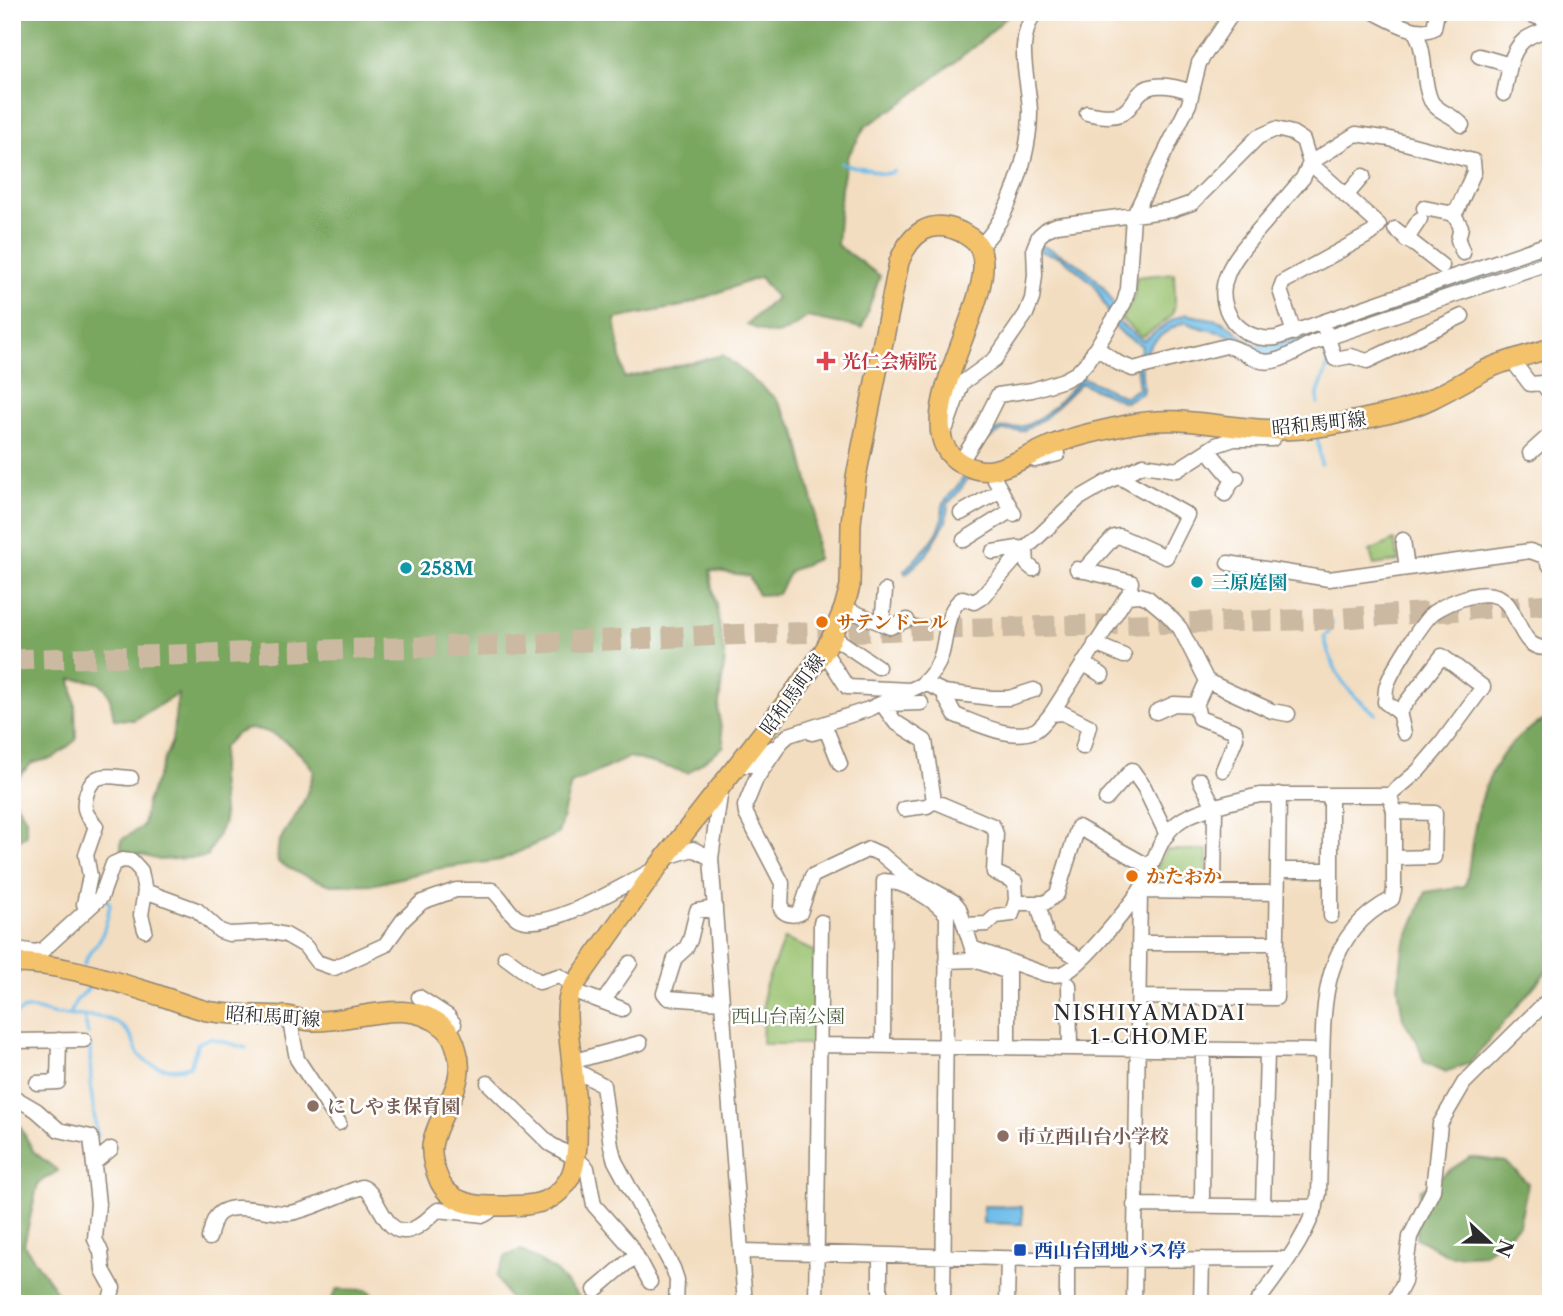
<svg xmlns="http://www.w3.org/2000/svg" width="1563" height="1316" font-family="'Libre Caslon Text','Noto Serif JP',serif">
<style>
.green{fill:#98c16d;stroke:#62764c;stroke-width:2}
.forest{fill:#7aa760;stroke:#526946;stroke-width:2}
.water{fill:#6ebde9;stroke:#4c748a;stroke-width:2}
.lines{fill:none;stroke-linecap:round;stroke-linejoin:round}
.stream{stroke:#6ebde9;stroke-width:3.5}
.highway-tunnel{stroke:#cbb9a2;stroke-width:21;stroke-dasharray:21 10;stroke-linecap:butt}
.minor-casing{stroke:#8f8476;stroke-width:17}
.major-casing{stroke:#8f8476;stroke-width:22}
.minor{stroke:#fff;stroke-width:14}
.major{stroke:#f4c26a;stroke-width:19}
.health-dot{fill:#e0444e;stroke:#fff;stroke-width:2.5}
.culture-dot{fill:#0f9aa8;stroke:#fff;stroke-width:2.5}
.food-dot{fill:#e8710a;stroke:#fff;stroke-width:2.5}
.education-dot{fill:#8d6e63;stroke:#fff;stroke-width:2.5}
.transit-dot{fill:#1a4fb4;stroke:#fff;stroke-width:2.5}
.labels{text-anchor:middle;stroke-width:5;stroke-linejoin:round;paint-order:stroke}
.health-label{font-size:19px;font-weight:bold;fill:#be3a42;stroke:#fff;text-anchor:start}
.street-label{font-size:19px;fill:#2b2b2b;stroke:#fff}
.culture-label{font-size:19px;font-weight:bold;fill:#0d838f;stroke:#fff;text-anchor:start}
.food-label{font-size:19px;font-weight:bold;fill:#c56008;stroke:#fff;text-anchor:start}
.park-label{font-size:19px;fill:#516042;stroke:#fff}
.education-label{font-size:19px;font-weight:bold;fill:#785e54;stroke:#fff;text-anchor:start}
.transit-label{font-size:19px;font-weight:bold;fill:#164399;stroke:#fff;text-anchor:start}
.neighbourhood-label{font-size:21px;letter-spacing:2px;fill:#2b2b2b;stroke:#fff}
</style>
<rect width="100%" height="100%" fill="#fff"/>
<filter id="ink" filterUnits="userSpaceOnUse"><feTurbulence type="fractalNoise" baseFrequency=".0143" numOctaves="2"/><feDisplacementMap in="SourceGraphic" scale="14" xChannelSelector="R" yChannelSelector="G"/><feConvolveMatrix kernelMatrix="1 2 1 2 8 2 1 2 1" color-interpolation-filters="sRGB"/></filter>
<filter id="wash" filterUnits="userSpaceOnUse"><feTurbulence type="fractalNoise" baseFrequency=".00686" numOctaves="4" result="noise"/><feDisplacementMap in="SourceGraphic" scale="28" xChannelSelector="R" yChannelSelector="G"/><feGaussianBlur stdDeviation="1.57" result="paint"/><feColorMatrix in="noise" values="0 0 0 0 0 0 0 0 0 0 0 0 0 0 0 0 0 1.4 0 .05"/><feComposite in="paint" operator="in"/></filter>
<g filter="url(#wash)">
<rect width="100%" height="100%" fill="#f3ddc0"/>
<path class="green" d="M 1174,273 C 1176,317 1179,313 1142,337 L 1121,319 L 1134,297 L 1136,277 Z
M 1394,540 L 1399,561 L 1374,565 L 1370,551 Z
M 1166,850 L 1207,850 L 1207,882 L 1158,881 L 1153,875 Z
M 784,939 L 814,951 L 812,1044 L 762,1044 L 764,989 Z"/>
<path class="forest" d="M 12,12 L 1011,12 L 986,37 L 906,100 L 865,127 L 847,158 L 841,188 L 837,245 L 880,276 L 862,328 L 807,317 C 782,335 776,341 747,324 L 776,298 L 760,277 L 682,306 L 615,319 L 624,378 L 723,355 L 776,399 L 796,432 L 815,510 L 817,559 L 790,571 L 778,594 L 758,595 L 749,576 L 710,570 L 725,658 L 718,711 L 724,746 L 688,773 L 630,757 L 571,784 L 558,834 L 501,860 L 436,869 L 376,884 L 331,885 L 300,874 L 278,862 C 274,840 288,829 298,812 C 306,800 310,784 314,771 C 301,751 265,719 240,732 C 234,734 228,743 223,747 L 220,778 L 224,822 L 207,857 L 159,860 L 142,855 L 121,853 L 121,840 L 143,826 L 147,802 L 172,741 L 178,694 L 134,720 L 114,719 C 108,684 107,681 71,679 L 75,705 L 76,740 L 53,758 L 32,763 L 12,783 Z
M 1551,717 L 1551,966 L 1470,1063 L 1446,1072 L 1424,1062 L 1417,1041 L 1403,1019 L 1398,987 L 1403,948 L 1426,892 L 1464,886 L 1467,880 C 1476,815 1481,747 1551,717 Z
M 12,797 L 26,818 L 26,836 L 12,844 Z
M 18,1123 L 34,1152 L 58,1171 L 38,1183 L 24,1245 L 65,1304 L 12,1304 L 12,1169 L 19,1167 L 12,1135 Z
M 1470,1157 L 1506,1162 L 1528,1183 L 1519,1225 L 1484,1254 L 1450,1256 L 1416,1238 L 1420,1190 Z
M 521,1250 L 554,1270 L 586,1304 L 512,1304 L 496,1276 L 506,1256 Z
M 337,1289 L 368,1290 L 385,1304 L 329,1304 Z"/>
<path class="water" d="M 1040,245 C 1075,258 1113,283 1118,322 L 1143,341 L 1174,319 L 1187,314 C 1198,318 1209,317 1220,321 C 1243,330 1243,351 1276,344 L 1551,251 L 1551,259 L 1268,359 L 1234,344 L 1229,335 C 1214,330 1199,329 1185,322 C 1167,329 1144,344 1142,365 C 1140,375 1145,384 1142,393 L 1125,402 L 1081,383 L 1045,418 L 1022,431 L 1002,431 L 983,443 L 971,458 L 971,450 C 980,442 992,430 1003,428 C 1009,427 1015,429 1020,427 C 1043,422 1066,394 1081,377 L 1125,397 L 1139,388 L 1136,365 L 1142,346 L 1125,336 L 1115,326 L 1094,284 L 1061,257 L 1039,251 Z
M 966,473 L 970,475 C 964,485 957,495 948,503 L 946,522 L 926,555 L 906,574 L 904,571 C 917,557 936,541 942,521 C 944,514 940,507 946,500 C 953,490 961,484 966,473 Z
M 983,1206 L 1022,1207 L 1022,1224 L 983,1223 Z"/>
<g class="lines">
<path class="stream" d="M 841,163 C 849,167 856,167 865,168 C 876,170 882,178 894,171
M 1318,403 L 1318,393 L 1328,366 L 1323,344
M 1317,435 L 1321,464
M 1325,613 L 1332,623 L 1329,632 L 1324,637 C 1334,674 1345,691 1376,714
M 84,965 C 86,954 95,949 100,939 C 106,928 108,915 110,904 L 106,899
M 70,1015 L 76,1001 L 88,989 L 90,982
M 84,1016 L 88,1034
M 12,1017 C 17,1014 20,1010 26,1009 C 34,1007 43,1012 52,1014 C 77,1019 103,1010 124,1028 C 133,1035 133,1042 137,1051 C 146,1069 173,1072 190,1066 L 198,1043 L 210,1038 L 246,1048
M 90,1045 L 91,1090 L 97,1137"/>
</g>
</g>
<g filter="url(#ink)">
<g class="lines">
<path class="highway-tunnel" d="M 12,660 L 489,645 L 751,634 L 1329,619 L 1551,604"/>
<defs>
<path id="minor" d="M 1374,12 C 1390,20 1417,37 1434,28 L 1437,12
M 1523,12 L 1551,22
M 1414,30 C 1428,52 1421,81 1431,101 C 1437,112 1454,115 1462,125
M 1479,56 L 1510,65 C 1517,40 1527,36 1551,28
M 1504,94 L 1510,65
M 1087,113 C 1097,115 1110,118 1120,114 C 1129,111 1133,101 1139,94 C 1151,80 1177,87 1191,92
M 1346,196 L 1363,176
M 1424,208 L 1449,213 L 1457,210 L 1474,172 L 1473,161 L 1390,139 L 1356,134 L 1310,163 L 1303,178 C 1289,194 1275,211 1261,227 C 1239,253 1207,285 1233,321 C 1244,334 1259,340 1276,338 L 1551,243
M 1453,213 L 1461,227 L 1458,240 L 1463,253
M 1395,229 L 1442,266
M 1406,240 L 1420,219
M 980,246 C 1010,218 1030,153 1030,112 C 1029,76 1014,45 1035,12
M 1325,330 L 1335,359 L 1351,356 L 1367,361 L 1462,316
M 1097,348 L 1118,363 L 1133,369 L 1226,346 C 1239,348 1246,355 1258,360 C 1275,367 1297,350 1312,343 L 1551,262
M 1512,360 L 1530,384 L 1542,383 L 1551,395
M 946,428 L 962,383 L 995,359 L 1026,314 L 1032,299 L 1035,275 L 1034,248 L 1039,236 L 1047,229 L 1057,225 L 1172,210 L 1192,203 L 1258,137 L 1276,129 L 1292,133 L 1303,140 L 1310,163 L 1379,225 L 1372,233 L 1283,282 L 1280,290 L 1294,333
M 1208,450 L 1233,480
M 1530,453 L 1551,434
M 1035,460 L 1058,454
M 960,463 L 981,429 L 998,395 L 1032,390 L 1064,380 L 1077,373 L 1088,361 L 1124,303 L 1128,289 L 1133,217 L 1189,104 L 1199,63 L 1233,12
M 990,471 L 1014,514
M 1225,494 L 1233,480 L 1237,478
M 961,513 L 1001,490
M 964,540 L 1012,510
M 1403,540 L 1407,568
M 993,552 L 1018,548 L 1026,549 L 1027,564 L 1033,569
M 1228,563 L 1329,579 L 1530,551 L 1544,556 L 1551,567
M 1077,569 L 1131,582 L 1129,595
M 1083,571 L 1114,537 L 1119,536 L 1166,557 L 1187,515 L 1118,476
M 844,608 L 890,627 L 907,620
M 882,623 L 885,591
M 832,636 L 878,667
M 1095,644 L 1124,656
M 824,651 L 847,687 L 910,690
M 1083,663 L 1102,675
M 1207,681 L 1196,705 L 1199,718 L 1235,731 L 1236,738 L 1223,770
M 921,685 C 930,677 938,668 941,656 C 947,638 945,609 963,598 L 974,602 L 982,597 L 1019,555 L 1078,499 L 1109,481 L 1143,465 L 1177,470 L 1216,445 L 1234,439 L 1272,439 L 1280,430
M 1034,690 L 1009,698 L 991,698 L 944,692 L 929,685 L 921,685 L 869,709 L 789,735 L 782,741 L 756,779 L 745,806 L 746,814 L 782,883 L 781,909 C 786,915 793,916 800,913 L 812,876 L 869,849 L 882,855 L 906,875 L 954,902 L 959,908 L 972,948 L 1045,974 C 1052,975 1059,976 1066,972 C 1084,963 1126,910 1139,892 C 1154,869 1156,835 1183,819 C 1201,808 1239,800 1260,795 L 1390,795 L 1418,771 L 1441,744 L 1483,687 L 1442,656 L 1399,712 L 1385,702 C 1386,696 1385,690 1387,685 C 1391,672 1423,620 1434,612 C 1449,602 1478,590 1496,596 C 1521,603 1516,655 1551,647
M 944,692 L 945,697 L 955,715 C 977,723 1012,742 1036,730 C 1042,726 1047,719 1051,714 L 1127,596 L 1140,595 L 1148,598 L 1167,614 L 1180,628 L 1207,681 L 1272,711 L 1288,714
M 882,704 L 895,722 L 925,741 L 934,801 L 993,826 L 996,834 L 994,872 L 1015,882 L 1016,900 L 1012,914 L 996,916 L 987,924 L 965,925
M 887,704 L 921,703
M 1156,712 L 1174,704 L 1196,705
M 1399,712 L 1404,733
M 1051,714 L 1063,713 L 1089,726 L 1083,747
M 812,733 L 826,729 L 840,764
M 739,765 L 751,765 L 773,748
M 1200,780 L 1215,808 L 1214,891
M 1106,799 L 1132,770 L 1144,787 L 1167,835
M 904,809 L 927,806 L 934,801
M 1394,812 L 1435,813 L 1434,857 L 1394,858
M 667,857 L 693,849 L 711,858 L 745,1304
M 711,858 L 721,789
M 1278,870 L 1331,870
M 145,891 L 141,915 L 145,930
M 1140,891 L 1277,893
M 1016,903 L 1045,903 L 1057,894 L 1078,827 L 1150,867
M 1038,903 L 1047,938 L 1081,960
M 715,908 L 697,911 L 690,940 L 686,948 L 675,958 L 664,993 L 668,998 L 722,1002
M 87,910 L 84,904 L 90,876 L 86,855 L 96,826 C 93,822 88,817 86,812 C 82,803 88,782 98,778 C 107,774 122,778 131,778
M 1331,916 L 1331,796
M 1140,943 L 1277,943
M 12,948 L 35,952 L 43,950 L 101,897 L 113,864 L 122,860 L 132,861 L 141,871 L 145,891 L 197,910 L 220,931 L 229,934 L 272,932 L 286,935 L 305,946 L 317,962 L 334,968 L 385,945 L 403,920 L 422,902 L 456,890 L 492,890 C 502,897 507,911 517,918 C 544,935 625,884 653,870
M 505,957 L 539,982 L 559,976 L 574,985
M 946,961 L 974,960 L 1008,972 L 1008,1047
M 1069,985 L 1070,1047
M 571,990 L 622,1009
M 419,997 L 448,1016 L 454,1024 L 447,1030
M 1139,997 L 1276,998 L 1279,794
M 603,1002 L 630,963
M 289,1016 L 297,1059 L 339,1123
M 13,1041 L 84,1040
M 821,1045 L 1322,1051
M 883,1045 L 884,881 C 904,881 935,900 947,915 L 943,1304
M 571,1062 L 640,1043
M 571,1068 L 603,1085 L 611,1146 L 615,1161 L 673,1268 L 677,1280 L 676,1304
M 37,1083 L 58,1082 L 59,1040
M 488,1083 L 550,1144 L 577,1159 L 587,1168 L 594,1205 L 632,1248 L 650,1282
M 12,1096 L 36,1110 L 59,1130 L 91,1137 L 98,1204 L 95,1239 L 101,1252 L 103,1270 L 113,1288 L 109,1304
M 95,1162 L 111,1149
M 1202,1204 L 1203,1050
M 1134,1205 L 1316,1207
M 1263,1206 L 1267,1051
M 209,1238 C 211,1232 212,1223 216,1217 C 229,1198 271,1215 290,1213 C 314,1209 339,1194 362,1187 C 380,1192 384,1244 415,1228 C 424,1224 430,1216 438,1210 L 484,1215 L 489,1212
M 742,1251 L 1067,1260 L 1287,1259
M 595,1290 L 636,1255
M 816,1304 L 821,922
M 880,1304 L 880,1255
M 1007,1304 L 1008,1258
M 1067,1304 L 1067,1260
M 1134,1304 L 1140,891
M 1201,1304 L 1202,1259
M 1256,1304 C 1281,1269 1309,1236 1319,1194 C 1320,1155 1321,1116 1322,1077 C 1323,1007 1320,936 1392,899 L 1394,890 L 1394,812 L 1390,795
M 1393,1304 L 1404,1282 L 1410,1237 L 1433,1190 L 1440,1124 L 1464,1083 L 1551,997"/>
<path id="major" d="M 12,963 C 64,963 113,981 161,996 C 176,1001 191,1007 207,1011 C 233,1016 259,1014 286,1016 C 295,1017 303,1021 312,1021 C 356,1023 406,994 445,1028 C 452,1034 455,1043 457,1051 C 468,1086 437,1113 432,1146 C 431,1158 435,1171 440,1182 C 455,1212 498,1206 526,1205 C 546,1203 559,1196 569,1179 C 586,1150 572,1072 569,1037 C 567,1022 565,1005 571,990 L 657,868 L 793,694 L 824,651 L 833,635 L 844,608 L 850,586 L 851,524 L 856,477 L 899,262 C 910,234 930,217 961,232 C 968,236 977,241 980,249 C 1002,297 897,427 961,463 C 970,468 982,472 992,470 C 1014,466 1034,452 1055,444 C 1077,435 1103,430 1127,425 C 1181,413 1226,430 1279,430 C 1312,430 1362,420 1395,412 C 1428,404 1455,386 1485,370 C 1506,360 1529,355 1551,348"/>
</defs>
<use href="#minor" class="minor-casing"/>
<use href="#major" class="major-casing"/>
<use href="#minor" class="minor"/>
<use href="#major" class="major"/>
</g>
</g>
<path class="health-dot" d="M822.5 350.5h7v7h7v7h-7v7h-7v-7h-7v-7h7z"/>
<g class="culture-dot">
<circle cx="406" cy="568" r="7"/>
<circle cx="1197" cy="582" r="7"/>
</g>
<g class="food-dot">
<circle cx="822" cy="622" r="7"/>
<circle cx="1132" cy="876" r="7"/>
</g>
<g class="education-dot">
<circle cx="313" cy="1106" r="7"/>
<circle cx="1003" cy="1136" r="7"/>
</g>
<rect class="transit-dot" x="1013" y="1243" width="14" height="14" rx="3.5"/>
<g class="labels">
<g class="health-label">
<text x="842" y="368">光仁会病院</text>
</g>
<g class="street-label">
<text transform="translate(1319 423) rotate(-6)" y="7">昭和馬町線</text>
<text transform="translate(792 694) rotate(-54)" y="7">昭和馬町線</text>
<text transform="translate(273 1016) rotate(4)" y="7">昭和馬町線</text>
</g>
<g class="culture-label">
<text x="420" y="575">258M</text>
<text x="1211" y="589">三原庭園</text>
</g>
<g class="food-label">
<text x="836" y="629">サテンドール</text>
<text x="1146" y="883">かたおか</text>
</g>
<g class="park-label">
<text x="788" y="1023">西山台南公園</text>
</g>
<g class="education-label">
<text x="327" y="1113">にしやま保育園</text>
<text x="1017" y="1143">市立西山台小学校</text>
</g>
<g class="transit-label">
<text x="1034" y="1257">西山台団地バス停</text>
</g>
<g class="neighbourhood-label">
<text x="1150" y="1020">NISHIYAMADAI<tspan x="1150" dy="24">1-CHOME</tspan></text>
</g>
</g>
<rect width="1563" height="1316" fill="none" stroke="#fff" stroke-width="42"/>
<g transform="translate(1489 1242) rotate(112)" stroke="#ffffff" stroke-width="5" paint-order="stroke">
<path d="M0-5L12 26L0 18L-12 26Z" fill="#2b2b2b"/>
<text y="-10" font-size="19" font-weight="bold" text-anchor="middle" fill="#2b2b2b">N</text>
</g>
</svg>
